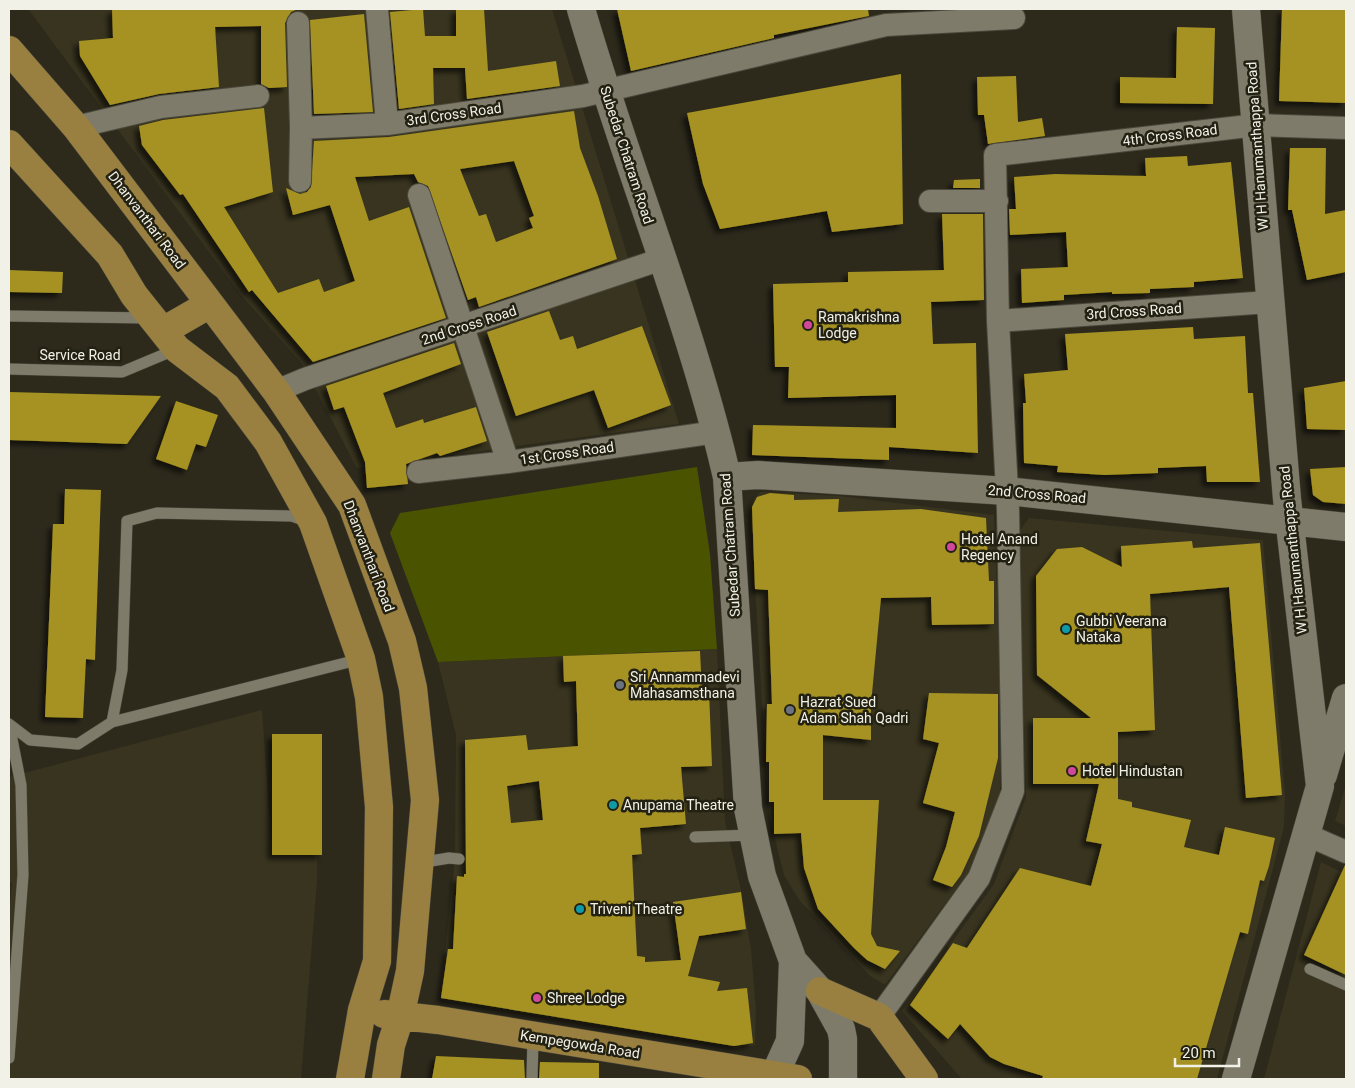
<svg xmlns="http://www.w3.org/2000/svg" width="1355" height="1088" font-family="Roboto,sans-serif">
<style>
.built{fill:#38341f}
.green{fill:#4a5400}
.building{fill:#a59221;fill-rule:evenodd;filter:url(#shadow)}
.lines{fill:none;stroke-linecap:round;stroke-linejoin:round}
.lane-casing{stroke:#4a483c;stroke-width:12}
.street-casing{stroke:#4a483c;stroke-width:24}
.secondary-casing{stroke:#4a483c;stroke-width:29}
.primary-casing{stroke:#4a483c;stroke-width:29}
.lane{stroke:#7e7b6a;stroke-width:11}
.street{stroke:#7e7b6a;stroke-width:22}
.secondary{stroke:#7e7b6a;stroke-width:28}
.primary{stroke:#9a8040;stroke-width:28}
.hotel-dot{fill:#d1479c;stroke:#232112;stroke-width:2}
.culture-dot{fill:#0f9aa8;stroke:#232112;stroke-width:2}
.worship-dot{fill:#6b7280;stroke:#232112;stroke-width:2}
.labels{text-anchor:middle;stroke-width:5;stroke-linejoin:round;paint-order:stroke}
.street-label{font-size:14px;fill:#f2f1e7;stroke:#232112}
.poi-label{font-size:14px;fill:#f2f1e7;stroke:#232112;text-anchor:start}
</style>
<defs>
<filter id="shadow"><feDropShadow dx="-4.5" dy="4.5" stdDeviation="2.5" flood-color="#0009"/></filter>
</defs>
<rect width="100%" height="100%" fill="#2d2a1c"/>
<path class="built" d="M 28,9 L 552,9 L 679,424 L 357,468 L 302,364 L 241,295 Z
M 760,492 L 840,496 L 994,515 L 1001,693 L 1000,797 L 968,873 L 885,985 L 870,976 L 800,901 L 784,875 L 769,815 L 750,504 Z
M 1029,518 L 1263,540 L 1285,794 L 1284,827 L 1217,1079 L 962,1079 L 902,1011 L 994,884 L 1026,797 L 1019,532 Z
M 717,649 L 725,821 L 741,890 L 751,949 L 756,1009 L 755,1045 L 736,1048 L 440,1000 L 455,859 L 456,735 L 438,662 Z
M 262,710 L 272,855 L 317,855 L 317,881 L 301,1079 L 9,1079 L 9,918 L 12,883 L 9,882 L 9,777 Z
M 1346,785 L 1346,826 L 1335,821 Z
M 1321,862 L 1346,874 L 1346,1079 L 1264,1079 Z"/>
<path class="green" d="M 697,467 L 710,554 L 717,649 L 438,662 L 390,533 L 400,513 Z"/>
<path class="building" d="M 112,9 L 298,9 L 291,12 L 285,23 L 287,87 L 269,88 L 261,84 L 261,26 L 215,27 L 219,87 L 159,94 L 110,105 L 80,56 L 79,41 L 113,38 Z
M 423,9 L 425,36 L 456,36 L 456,9 L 484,9 L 488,71 L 556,61 L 560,86 L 467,99 L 465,68 L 433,68 L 434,104 L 399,109 L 390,12 Z
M 617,9 L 868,9 L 869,16 L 774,35 L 774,38 L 631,71 Z
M 1282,9 L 1346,9 L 1346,103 L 1279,101 Z
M 364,14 L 373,112 L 314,114 L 310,20 Z
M 1177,27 L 1215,28 L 1213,104 L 1120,103 L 1120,77 L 1176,78 Z
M 901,74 L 903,224 L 832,232 L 827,211 L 720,229 L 703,184 L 687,113 Z
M 1016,76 L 1018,122 L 1042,118 L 1045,136 L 988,144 L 984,115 L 978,115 L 977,77 Z
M 264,108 L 273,192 L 224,207 L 278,293 L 319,279 L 324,292 L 355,281 L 330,205 L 293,215 L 286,188 L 300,194 L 307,192 L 311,187 L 314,141 L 389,137 L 574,111 L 580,148 L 598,196 L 617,259 L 479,307 L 476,297 L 468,300 L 428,186 L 418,182 L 414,174 L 355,177 L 369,221 L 409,207 L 446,318 L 313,362 L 252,290 L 249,292 L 183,194 L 180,195 L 142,145 L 139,126 L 163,120 ZM 514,161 L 534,216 L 529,218 L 533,228 L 496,242 L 486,214 L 479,216 L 460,169 Z
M 1290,148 L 1326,148 L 1325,214 L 1346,210 L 1346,272 L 1307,280 L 1292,210 L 1288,210 Z
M 1187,156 L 1188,166 L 1231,162 L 1243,278 L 1194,282 L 1194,287 L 1150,289 L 1150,293 L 1112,294 L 1112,292 L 1064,295 L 1064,300 L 1022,303 L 1021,269 L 1068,267 L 1066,232 L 1010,235 L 1009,209 L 1016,209 L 1014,177 L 1055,174 L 1146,176 L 1145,158 Z
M 980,179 L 980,188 L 953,188 L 954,180 Z
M 942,214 L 983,214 L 984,300 L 931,302 L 933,344 L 976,343 L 978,453 L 889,447 L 889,460 L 752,455 L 753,425 L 896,428 L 896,395 L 788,398 L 789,367 L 775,367 L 773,284 L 848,282 L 848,272 L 944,270 Z
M 9,270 L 63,272 L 62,293 L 9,292 Z
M 549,311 L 560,340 L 573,336 L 577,349 L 642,326 L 671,405 L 608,428 L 594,390 L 516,416 L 487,332 Z
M 1193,327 L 1194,339 L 1245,336 L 1248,393 L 1253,393 L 1260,482 L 1207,482 L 1206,466 L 1158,468 L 1158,473 L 1105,475 L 1057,472 L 1058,466 L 1024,463 L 1023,403 L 1026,403 L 1024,374 L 1068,370 L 1065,334 Z
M 454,343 L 461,364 L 383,393 L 396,428 L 423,419 L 424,423 L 476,407 L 487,441 L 440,456 L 437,453 L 406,464 L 408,484 L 367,488 L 365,462 L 344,407 L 334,410 L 326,386 Z
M 1346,381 L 1346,430 L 1307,429 L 1304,388 Z
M 9,392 L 161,396 L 127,444 L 9,440 Z
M 176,401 L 218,415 L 206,447 L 196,444 L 187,470 L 156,459 Z
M 1346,467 L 1346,504 L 1323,502 L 1313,495 L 1310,469 Z
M 65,489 L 101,490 L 95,660 L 86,659 L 83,718 L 45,717 L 53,524 L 64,524 Z
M 770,493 L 794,495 L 794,500 L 839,499 L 838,512 L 921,509 L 986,518 L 989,581 L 994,581 L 994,624 L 932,625 L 931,597 L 881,598 L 871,704 L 871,740 L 823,735 L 823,800 L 879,800 L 871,934 L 877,946 L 900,951 L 885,969 L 867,960 L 854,948 L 818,909 L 804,868 L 801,833 L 774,834 L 774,802 L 769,802 L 769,762 L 766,762 L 767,704 L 772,704 L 768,590 L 755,589 L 752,507 L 757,497 Z
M 1192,541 L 1193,548 L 1260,543 L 1282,795 L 1246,798 L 1229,587 L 1150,594 L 1155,730 L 1118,732 L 1118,799 L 1132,802 L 1132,807 L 1191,820 L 1184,847 L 1219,855 L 1225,827 L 1275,838 L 1269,866 L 1264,881 L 1260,880 L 1248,934 L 1240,932 L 1197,1079 L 1042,1079 L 1043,1076 L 1004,1064 L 990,1057 L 960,1024 L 948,1039 L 910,1005 L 953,943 L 967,948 L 1020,868 L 1091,886 L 1102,844 L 1086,841 L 1099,784 L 1033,784 L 1033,718 L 1091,718 L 1037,675 L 1036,576 L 1057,549 L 1082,547 L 1122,567 L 1121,546 Z
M 700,651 L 702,691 L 709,691 L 712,766 L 681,767 L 686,824 L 640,828 L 642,854 L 632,855 L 637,956 L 645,957 L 645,962 L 681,960 L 673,902 L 741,892 L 746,929 L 699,936 L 688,976 L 720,982 L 717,991 L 747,988 L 753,1043 L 734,1046 L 441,998 L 448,949 L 453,949 L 457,876 L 464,877 L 464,874 L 466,874 L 465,740 L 526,735 L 528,750 L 578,746 L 576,681 L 564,682 L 563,656 ZM 539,781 L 543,820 L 511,823 L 507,786 Z
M 929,693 L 998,694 L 998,758 L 979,836 L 961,875 L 952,887 L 933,880 L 946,847 L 955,812 L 923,803 L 939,743 L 923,739 Z
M 272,734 L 322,734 L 322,855 L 272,855 Z
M 1345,865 L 1346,865 L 1346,975 L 1304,955 Z
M 436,1056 L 524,1060 L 525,1079 L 432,1079 Z
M 540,1062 L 599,1063 L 599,1079 L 539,1079 Z"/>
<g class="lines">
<defs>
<path id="lane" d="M 9,316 L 148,318
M 9,369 L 122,372 L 177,349
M 112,722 L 361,659
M 9,724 L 30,740 L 78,744 L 112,722 L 122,670 L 127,521 L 157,513 L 292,516 L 309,522
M 695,837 L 753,835
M 419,863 L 449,858 L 459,859
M 1310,969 L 1346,985
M 9,1058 L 23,875 L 21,785 L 9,724
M 532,1079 L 533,1037"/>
<path id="street" d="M 377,9 L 387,124
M 298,23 L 301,128 L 300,181
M 76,127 L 161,107 L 258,96
M 301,128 L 387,124 L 583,96 L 886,25 L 1014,18
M 419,195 L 508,462
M 930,201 L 997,201
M 998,321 L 1269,302
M 276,391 L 305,379 L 662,259
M 418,472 L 508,462 L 716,432
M 1305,834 L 1346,852
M 879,1017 L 979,878 L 1013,791 L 1008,510 L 998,321 L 995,155 L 1257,125 L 1346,128"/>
<path id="secondary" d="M 581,9 C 624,158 683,302 721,452 L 727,477 L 748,808 L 762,876 L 793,961 L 820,991 L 841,1029 L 843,1039 L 843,1079
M 727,477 L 758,475 L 1007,491 L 1346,527
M 1323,775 L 1346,698
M 775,1074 L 790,1041 L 793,961
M 1236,1079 L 1320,786 L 1287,499 L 1246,9"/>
<path id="primary" d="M 9,50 L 76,127 L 276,391 L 352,505 L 402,641 L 413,688 L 425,800 L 410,971 L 400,1017 L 391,1045 L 386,1079
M 9,144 L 110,255 L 134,295 L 177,349 L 227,387 L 268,442 L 313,523 L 361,659 L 369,697 L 379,807 L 377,961 L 362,1010 L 350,1079
M 163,331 L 210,304
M 820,991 L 879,1017 L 924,1079
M 384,1014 L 438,1020 L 798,1079"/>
</defs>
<use href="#lane" class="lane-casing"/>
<use href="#street" class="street-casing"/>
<use href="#secondary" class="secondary-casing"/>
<use href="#primary" class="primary-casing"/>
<use href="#lane" class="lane"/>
<use href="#street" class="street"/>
<use href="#secondary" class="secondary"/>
<use href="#primary" class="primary"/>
</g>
<g class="hotel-dot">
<circle cx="808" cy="325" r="5"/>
<circle cx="951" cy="547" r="5"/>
<circle cx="1072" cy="771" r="5"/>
<circle cx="537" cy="998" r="5"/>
</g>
<g class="culture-dot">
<circle cx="1066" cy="629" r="5"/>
<circle cx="613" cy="805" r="5"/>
<circle cx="580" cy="909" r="5"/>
</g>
<g class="worship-dot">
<circle cx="620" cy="685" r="5"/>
<circle cx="790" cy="710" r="5"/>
</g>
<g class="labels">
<g class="street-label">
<text transform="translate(454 114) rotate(-8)" y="5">3rd Cross Road</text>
<text transform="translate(1170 135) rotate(-7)" y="5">4th Cross Road</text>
<text transform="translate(1257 146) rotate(-94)" y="5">W H Hanumanthappa Road</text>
<text transform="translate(627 155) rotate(72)" y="5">Subedar Chatram Road</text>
<text transform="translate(147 220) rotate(53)" y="5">Dhanvanthari Road</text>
<text transform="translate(1134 311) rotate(-4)" y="5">3rd Cross Road</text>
<text transform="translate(469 325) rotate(-18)" y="5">2nd Cross Road</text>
<text x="80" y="360">Service Road</text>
<text transform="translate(567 453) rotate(-8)" y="5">1st Cross Road</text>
<text transform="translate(1037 494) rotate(5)" y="5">2nd Cross Road</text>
<text transform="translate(730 545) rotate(-94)" y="5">Subedar Chatram Road</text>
<text transform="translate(1293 550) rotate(-96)" y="5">W H Hanumanthappa Road</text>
<text transform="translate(369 556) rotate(69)" y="5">Dhanvanthari Road</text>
<text transform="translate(580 1044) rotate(9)" y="5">Kempegowda Road</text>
</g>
<g class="poi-label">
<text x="818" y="322">Ramakrishna<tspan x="818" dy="16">Lodge</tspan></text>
<text x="961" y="544">Hotel Anand<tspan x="961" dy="16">Regency</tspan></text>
<text x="1076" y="626">Gubbi Veerana<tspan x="1076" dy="16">Nataka</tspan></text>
<text x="630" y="682">Sri Annammadevi<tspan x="630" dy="16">Mahasamsthana</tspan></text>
<text x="800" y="707">Hazrat Sued<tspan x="800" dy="16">Adam Shah Qadri</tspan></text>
<text x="1082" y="776">Hotel Hindustan</text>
<text x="623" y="810">Anupama Theatre</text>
<text x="590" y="914">Triveni Theatre</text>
<text x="547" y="1003">Shree Lodge</text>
</g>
</g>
<rect width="1355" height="1088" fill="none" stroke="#f2f1e7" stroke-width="20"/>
<path d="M1175 1058v8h64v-8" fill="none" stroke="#f2f1e7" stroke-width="2.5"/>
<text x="1182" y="1058" font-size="15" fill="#f2f1e7" stroke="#232112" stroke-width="4" paint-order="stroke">20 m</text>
</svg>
